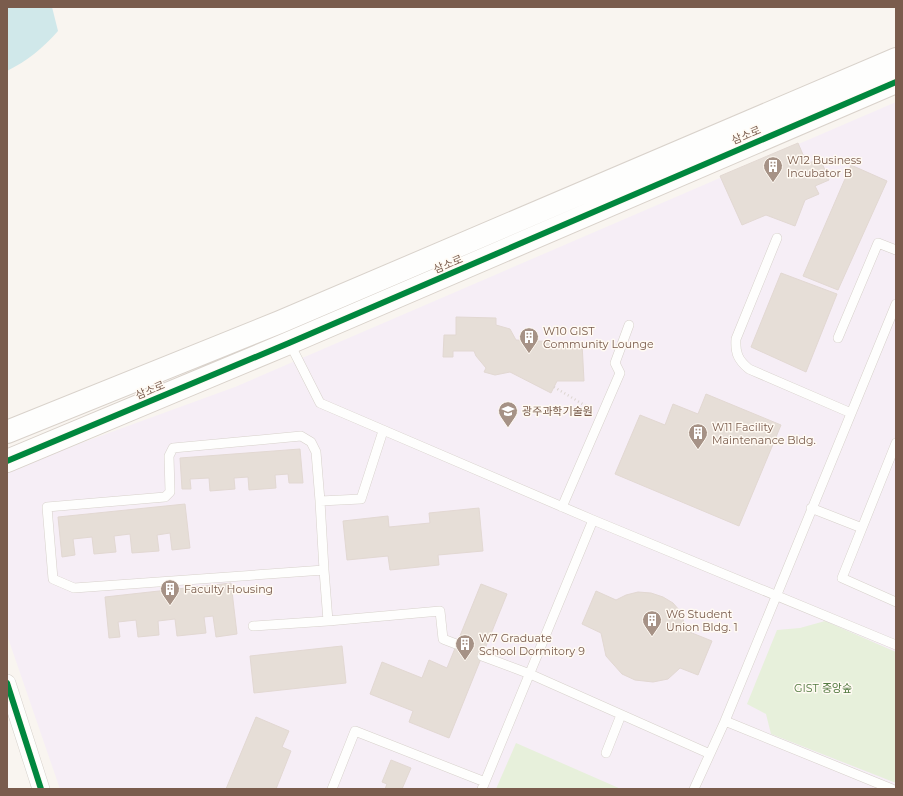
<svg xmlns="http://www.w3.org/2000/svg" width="903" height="796" font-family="Montserrat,'Noto Sans KR',sans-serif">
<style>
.education{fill:#f6eef6}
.green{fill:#e7f0db}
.water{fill:#d0e8ea}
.building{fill:#e6ded7;stroke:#e2d8d2}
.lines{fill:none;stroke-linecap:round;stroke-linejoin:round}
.lane-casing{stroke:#d7d1cb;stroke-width:10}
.street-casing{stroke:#d7d1cb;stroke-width:18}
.secondary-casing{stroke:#d9d2cb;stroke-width:24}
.path{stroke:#dcd5d0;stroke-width:2.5;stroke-dasharray:1 3;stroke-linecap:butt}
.lane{stroke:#fefefd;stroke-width:9}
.street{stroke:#fefefd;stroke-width:17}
.secondary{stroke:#fefefd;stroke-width:22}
.cycleway-casing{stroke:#fffaf3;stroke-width:8}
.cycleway{stroke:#00873e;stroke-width:6}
.labels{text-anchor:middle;stroke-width:3;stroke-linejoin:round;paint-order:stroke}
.street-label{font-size:11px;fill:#7a5c4d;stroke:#fffaf3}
.poi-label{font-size:11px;fill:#7a5c4d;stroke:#fffaf3;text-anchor:start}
.park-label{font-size:11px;fill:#537a41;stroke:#fffaf3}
</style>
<rect width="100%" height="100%" fill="#f9f5f0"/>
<path class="education" d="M 896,102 L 896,789 L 60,789 L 7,635 L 7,470 L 235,387 Z"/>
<path class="green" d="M 825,621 L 896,652 L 896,783 L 771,734 L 766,714 L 747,704 L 777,630 L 800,628 Z
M 516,743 L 621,789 L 496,789 Z"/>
<path class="water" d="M 7,7 L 52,7 L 58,31 C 43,48 27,61 7,71 Z"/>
<path class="building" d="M 798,143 L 807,164 L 820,158 L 829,180 L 815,186 L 819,194 L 805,200 L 795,226 L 766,215 L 742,225 L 720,176 Z
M 851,165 L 887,181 L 838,290 L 803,276 Z
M 781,273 L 837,294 L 806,372 L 751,347 Z
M 456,317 L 496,318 L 496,325 L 510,329 L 516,340 L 582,343 L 584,381 L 557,381 L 551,393 L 510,372 L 495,375 L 484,372 L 486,368 L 476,356 L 474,351 L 453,351 L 453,357 L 443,357 L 444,335 L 456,335 Z
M 706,394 L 781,425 L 739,526 L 615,474 L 640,415 L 665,425 L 673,404 L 698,414 Z
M 300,449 L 303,483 L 289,483 L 288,474 L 275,475 L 276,488 L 249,490 L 248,477 L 234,478 L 235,489 L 210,491 L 209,478 L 190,479 L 191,489 L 182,489 L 180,458 Z
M 185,504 L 190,548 L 172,550 L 170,533 L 157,535 L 159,551 L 132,553 L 130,534 L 114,536 L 116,552 L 94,554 L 92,537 L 73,539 L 75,555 L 62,557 L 58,517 Z
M 479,508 L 483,551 L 438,555 L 439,565 L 390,570 L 388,556 L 347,560 L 343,521 L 388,516 L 389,527 L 430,523 L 429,513 Z
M 231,583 L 237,634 L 216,637 L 213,616 L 204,617 L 206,633 L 177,636 L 175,619 L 158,621 L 159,635 L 138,637 L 136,620 L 118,622 L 120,637 L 109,638 L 105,597 Z
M 481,584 L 507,594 L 449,738 L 409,722 L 413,711 L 370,694 L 382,662 L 422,678 L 429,660 L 447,668 Z
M 596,591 L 616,600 L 626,595 L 638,592 L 651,593 L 663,597 L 673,603 L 680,611 L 687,631 L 712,641 L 698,675 L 680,668 L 668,679 L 653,682 L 635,680 L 622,674 L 606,656 L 601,633 L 582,624 Z
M 342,646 L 346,683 L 254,693 L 250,656 Z
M 256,717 L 289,731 L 282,747 L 291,751 L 276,789 L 226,789 Z
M 391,760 L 411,768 L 402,789 L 385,789 L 387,784 L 382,782 Z"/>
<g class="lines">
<defs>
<path id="lane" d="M 777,238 L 736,339 C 735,353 738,360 749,369 L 851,413
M 838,338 L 878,243 L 896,250
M 289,342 L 320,403 L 593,520 L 896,645
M 896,443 L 842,578 L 896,602
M 320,501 L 324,570 L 74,588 L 53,579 L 47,507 L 165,497 L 170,492 L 169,456 L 173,448 L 301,436 L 311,442 L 316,452 L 320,501 L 361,499 L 383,431
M 562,507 L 620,373 L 615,363 L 629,325
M 811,508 L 862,528
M 328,621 L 440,611 L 443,639 L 456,644
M 253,626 L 328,621 L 324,570
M 482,656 L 530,674 L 710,754
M 725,721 L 892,789
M 606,753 L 621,715
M 332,789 L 355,731 L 485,782
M 482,789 L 593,520
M 694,789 L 725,721 L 896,304"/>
<path id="street" d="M 7,683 L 41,789"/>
<path id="secondary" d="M 7,432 L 280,322 L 896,59
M 7,461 L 289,343 L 896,82"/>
</defs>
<use href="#lane" class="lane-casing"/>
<use href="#street" class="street-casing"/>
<use href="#secondary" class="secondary-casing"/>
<path class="path" d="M 554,387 L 591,409"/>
<use href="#lane" class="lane"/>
<use href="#street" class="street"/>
<use href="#secondary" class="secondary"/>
<defs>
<path id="cycleway" d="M 7,461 L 289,343 L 896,82
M 7,683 L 41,789"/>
</defs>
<use href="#cycleway" class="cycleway-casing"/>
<use href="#cycleway" class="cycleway"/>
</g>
<defs>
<symbol id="building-pin" viewBox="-11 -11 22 30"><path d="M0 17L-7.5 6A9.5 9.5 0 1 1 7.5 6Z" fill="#a69286" stroke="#fffaf3"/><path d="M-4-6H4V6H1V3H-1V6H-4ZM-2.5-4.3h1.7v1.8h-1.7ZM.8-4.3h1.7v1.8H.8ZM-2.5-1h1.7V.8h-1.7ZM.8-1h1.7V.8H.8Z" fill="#fff"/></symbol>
<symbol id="university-pin" viewBox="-11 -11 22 30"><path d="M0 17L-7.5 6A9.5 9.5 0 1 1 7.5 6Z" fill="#a69286" stroke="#fffaf3"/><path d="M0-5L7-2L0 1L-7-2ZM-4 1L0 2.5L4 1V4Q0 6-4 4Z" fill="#fff"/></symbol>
</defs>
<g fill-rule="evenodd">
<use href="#building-pin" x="762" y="155" width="22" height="30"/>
<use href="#building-pin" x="518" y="326" width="22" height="30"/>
<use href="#university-pin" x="497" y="400" width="22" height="30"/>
<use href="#building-pin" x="687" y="422" width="22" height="30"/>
<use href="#building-pin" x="159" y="578" width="22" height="30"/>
<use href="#building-pin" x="641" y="609" width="22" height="30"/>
<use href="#building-pin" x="454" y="633" width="22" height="30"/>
</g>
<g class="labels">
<g class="street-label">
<text transform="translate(746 135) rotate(-23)" y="4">삼소로</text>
<text transform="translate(448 264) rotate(-23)" y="4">삼소로</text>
<text transform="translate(150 390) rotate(-23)" y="4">삼소로</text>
</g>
<g class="poi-label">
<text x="787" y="164">W12 Business<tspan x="787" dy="13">Incubator B</tspan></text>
<text x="543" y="335">W10 GIST<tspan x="543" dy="13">Community Lounge</tspan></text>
<text x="522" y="415">광주과학기술원</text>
<text x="712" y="431">W11 Facility<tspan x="712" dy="13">Maintenance Bldg.</tspan></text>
<text x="184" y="593">Faculty Housing</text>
<text x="666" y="618">W6 Student<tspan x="666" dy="13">Union Bldg. 1</tspan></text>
<text x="479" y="642">W7 Graduate<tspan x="479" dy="13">School Dormitory 9</tspan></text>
</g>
<g class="park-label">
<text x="823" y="692">GIST 중앙숲</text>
</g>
</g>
<rect width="903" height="796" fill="none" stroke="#7a5c4d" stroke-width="16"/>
</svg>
